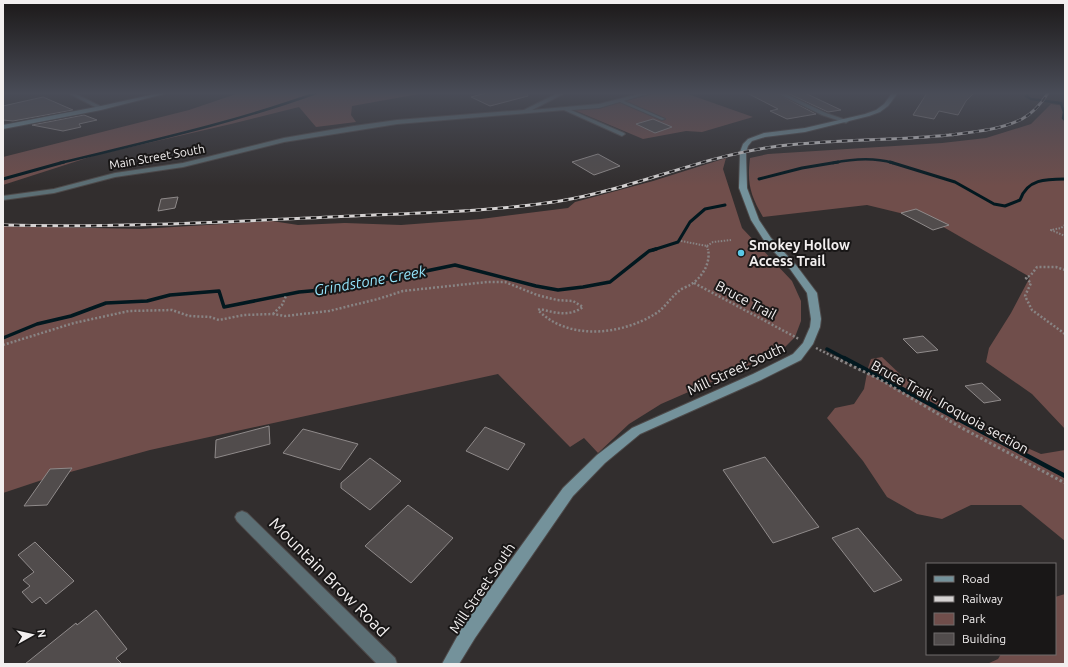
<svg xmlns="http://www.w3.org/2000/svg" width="1068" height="667" font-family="Ubuntu,sans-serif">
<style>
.green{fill:#704e4b}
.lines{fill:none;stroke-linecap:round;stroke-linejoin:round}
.stream-far3{stroke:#02181f;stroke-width:2.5}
.stream-far2{stroke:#02181f;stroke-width:3}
.stream-far1{stroke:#02181f;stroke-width:3.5}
.stream{stroke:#02181f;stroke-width:4.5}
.building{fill:#514c4c;stroke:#8f8a8a}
.lane-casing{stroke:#4d4949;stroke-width:2}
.street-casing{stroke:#4d4949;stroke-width:2}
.secondary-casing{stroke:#4d4949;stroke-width:2}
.path-far2{stroke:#888484;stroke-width:2;stroke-dasharray:1.5 1.5;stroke-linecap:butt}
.path-far1{stroke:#888484;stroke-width:2.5;stroke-dasharray:2 2;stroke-linecap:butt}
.path{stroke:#888484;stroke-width:3;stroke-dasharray:2.5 2.5;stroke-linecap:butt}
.lane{fill:#5c6f75;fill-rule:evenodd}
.street{fill:#5c6f75;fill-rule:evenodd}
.secondary{fill:#74929b;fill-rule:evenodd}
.rail-casing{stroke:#d5d2d2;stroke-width:3}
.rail{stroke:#191717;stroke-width:2;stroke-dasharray:5.5;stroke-linecap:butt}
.poi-dot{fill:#5ac8e6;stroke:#191717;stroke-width:1.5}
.labels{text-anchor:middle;stroke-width:4;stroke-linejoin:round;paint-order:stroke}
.far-street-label{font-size:12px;fill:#f2efef;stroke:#191717}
.poi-label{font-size:14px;font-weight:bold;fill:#f2efef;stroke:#191717;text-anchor:start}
.street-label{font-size:14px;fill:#f2efef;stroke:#191717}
.water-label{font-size:15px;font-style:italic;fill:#93e3fa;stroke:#191717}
.near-street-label{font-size:17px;fill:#f2efef;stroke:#191717}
</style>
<rect width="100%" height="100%" fill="#322e2e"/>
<path class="green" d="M 239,93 L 425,93 L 352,106 L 351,115 L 356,122 L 316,127 L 299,107 L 231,124 L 96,155 L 3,185 L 3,157 L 189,110 Z
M 657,93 L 685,93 L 753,117 L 702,132 L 686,131 L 643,139 L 574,110 L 601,107 Z
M 1051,104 L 1065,106 L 1065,429 L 1032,394 L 986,362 L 989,348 L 1011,313 L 1030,277 L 933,221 L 867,205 L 763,217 C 750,195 747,183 750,158 L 768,154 L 942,143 L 986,138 L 1031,124 Z
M 726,158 L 723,169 L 742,228 L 792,281 L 801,301 L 801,321 L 795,337 L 780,352 L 661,404 L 629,424 L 598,453 L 584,438 L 570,447 L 498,374 L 150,450 L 45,479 L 3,493 L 3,226 L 141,229 L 272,221 L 298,225 L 345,223 L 401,225 L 481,219 L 568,208 L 575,202 L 653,181 Z
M 882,357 L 902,376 L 971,423 L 1041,454 L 1065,450 L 1065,541 L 1021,505 L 971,505 L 942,519 L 917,514 L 887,497 L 863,461 L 827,418 L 835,408 L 854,404 L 864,389 L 868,368 L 871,359 Z
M 1065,594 L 1065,664 L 987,664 L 998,659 L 1001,654 L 1055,654 L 1055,597 Z"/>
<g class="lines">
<path class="stream-far3" d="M 1028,93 L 1026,96 L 1031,99 L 1061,103 L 1064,112 L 1063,118 L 1065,120
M 60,163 C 146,142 233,123 316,93
M 833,163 C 852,159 873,157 893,163"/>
<path class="stream-far2" d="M 890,162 L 955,182 L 994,204 L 1005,206 L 1020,200 C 1027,179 1046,179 1065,179
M 3,179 L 64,162
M 759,179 L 802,168 L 838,162
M 653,250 L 678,242 L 690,222 L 705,209 L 725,205"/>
<path class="stream-far1" d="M 3,338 L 37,324 L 71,316 L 106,303 L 147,301 L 170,295 L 219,291 L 224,307 L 299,292 L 344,288 L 455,265 L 536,286 L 558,290 L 583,287 L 610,282 L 649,251 L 656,249
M 827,349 L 846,359"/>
<path class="stream" d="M 844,358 L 1065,476"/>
</g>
<path class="building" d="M 486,93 L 527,93 L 528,96 L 490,106 L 471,97 Z
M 747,93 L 776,93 L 816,114 L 787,119 L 770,111 L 778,109 Z
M 787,93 L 805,93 L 841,110 L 828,112 Z
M 927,93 L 974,93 L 966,101 L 958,115 L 939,111 L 934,119 L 913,115 Z
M 43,97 L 73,110 L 13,121 L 3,120 L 3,106 Z
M 84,115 L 97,120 L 79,124 L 81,127 L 63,131 L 32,125 Z
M 653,119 L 672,127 L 655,133 L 636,124 Z
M 598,154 L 620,166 L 594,175 L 572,162 Z
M 178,197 L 175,208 L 158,211 L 161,199 Z
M 916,209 L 949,225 L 933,230 L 901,213 Z
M 923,336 L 938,350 L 917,353 L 903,339 Z
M 982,383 L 1001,400 L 984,403 L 965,386 Z
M 269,426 L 270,444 L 215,458 L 216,440 Z
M 485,427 L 525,444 L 508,470 L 466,451 Z
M 303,429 L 358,444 L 340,470 L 283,453 Z
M 765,457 L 819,527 L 773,543 L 723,470 Z
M 370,458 L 401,481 L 370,510 L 341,488 L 341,483 Z
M 72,468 L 47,505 L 24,506 L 50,469 Z
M 408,505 L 453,538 L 411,583 L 365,546 Z
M 858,528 L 902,580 L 874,592 L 832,538 Z
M 35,542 L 74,581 L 46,604 L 40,597 L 32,603 L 22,592 L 30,586 L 23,580 L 34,572 L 18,555 Z
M 96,610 L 127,649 L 116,658 L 122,664 L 25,664 L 76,623 L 77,625 Z"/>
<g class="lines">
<defs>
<path id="lane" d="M 620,100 L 622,100 L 665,119 L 662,120 L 620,102 Z"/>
<path id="street" d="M 68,93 L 74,93 L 104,108 L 99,109 Z
M 558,93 L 565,93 L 532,110 L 599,104 L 643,93 L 651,93 L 599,108 L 571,110 L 624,133 L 625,134 L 622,136 L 564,110 L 397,124 L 284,142 L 183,167 L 115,177 L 54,193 L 3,200 L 3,196 L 54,189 L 115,173 L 183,163 L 284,138 L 354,126 L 397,120 L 524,110 Z
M 777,93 L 784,93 L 826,113 L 849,121 L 846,123 L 822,115 Z
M 242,511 L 247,513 L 395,658 L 397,664 L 377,664 L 237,521 L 235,517 L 237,513 Z"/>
<path id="secondary" d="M 159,93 L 168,93 L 101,110 L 3,129 L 3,125 L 101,106 Z
M 892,93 L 898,93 L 888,106 L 880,112 L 869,116 L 805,132 L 765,137 L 752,141 L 748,146 L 746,152 L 747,188 L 759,220 L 771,238 L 796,265 L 817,293 L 821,319 L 820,327 L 813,344 L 801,360 L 761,380 L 640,434 L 605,463 L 573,496 L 475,638 L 459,664 L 442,664 L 463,626 L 563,488 L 597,455 L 632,428 L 753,374 L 793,354 L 803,343 L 810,327 L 811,319 L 807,293 L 790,269 L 765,242 L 751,220 L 739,188 L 740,152 L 743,144 L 748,139 L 764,133 L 805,128 L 865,114 L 876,110 L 884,104 Z"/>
</defs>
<use href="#lane" class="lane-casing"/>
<use href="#street" class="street-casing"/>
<use href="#secondary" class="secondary-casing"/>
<path class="path-far2" d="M 1065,225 L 1061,228 L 1051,230 L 1065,236
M 681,241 L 707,246
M 707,246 L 713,242 L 731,240
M 707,246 L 708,250"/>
<path class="path-far1" d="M 1065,270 L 1056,267 L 1037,267 L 1031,275 L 1026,278 L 1031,283 L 1025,296 L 1032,310 L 1065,334
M 694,283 L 799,339
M 273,314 L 282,305 L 286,296
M 3,345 L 74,323 L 129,311 L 172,310 L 189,316 L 210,317 L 219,320 L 244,315 L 273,314 L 285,316 L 329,311 L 378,299 L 403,291 L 487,282 L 505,282 L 537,295 L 557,300 L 573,301 L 583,307 C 569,317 556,313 540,309 L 538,310 C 568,341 621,335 655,314 C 665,308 670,298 679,291 C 682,288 687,287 690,285 C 702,278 711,263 708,249
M 816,348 L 838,359"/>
<path class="path" d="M 836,358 L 881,380 L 960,427 L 1065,483"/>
<use href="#lane" class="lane"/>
<use href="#street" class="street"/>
<use href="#secondary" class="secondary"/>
<defs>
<path id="rail" d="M 3,225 C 112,228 221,222 330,217 C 406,213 484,213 560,201 C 632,189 700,157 772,147 C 831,139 890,141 949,135 C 973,132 1000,130 1022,119 C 1033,113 1041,104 1048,93"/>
</defs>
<use href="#rail" class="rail-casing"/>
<use href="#rail" class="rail"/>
</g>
<linearGradient id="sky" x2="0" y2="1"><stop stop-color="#1c1919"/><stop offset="0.5" stop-color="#494c57"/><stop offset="1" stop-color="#494c57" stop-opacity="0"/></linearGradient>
<rect width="1068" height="186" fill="url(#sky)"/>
<circle class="poi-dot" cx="741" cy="253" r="4"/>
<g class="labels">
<g class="far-street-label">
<text transform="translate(157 157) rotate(-10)" y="4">Main Street South</text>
</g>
<g class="poi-label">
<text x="749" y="250">Smokey Hollow<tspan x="749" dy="16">Access Trail</tspan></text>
</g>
<g class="street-label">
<text transform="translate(746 300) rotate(28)" y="5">Bruce Trail</text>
<text transform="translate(736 369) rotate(-25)" y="5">Mill Street South</text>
<text transform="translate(950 407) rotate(29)" y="5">Bruce Trail - Iroquoia section</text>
<text transform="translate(482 588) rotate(-56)" y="5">Mill Street South</text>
</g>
<g class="water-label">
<text transform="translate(370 281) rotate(-10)" y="5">Grindstone Creek</text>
</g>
<g class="near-street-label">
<text transform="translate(329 577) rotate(45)" y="6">Mountain Brow Road</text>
</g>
</g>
<rect width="1068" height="667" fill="none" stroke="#f2efef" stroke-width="8"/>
<rect x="926" y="563" width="130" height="92" fill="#191717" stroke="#706d6d"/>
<rect x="934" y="576" width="20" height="6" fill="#74929b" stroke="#706d6d"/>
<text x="962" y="583" font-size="12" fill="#f2efef">Road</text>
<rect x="934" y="596" width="20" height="6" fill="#d5d2d2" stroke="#706d6d"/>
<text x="962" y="603" font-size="12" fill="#f2efef">Railway</text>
<rect x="934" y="613" width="20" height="12" fill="#704e4b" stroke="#706d6d"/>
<text x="962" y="623" font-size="12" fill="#f2efef">Park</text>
<rect x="934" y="633" width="20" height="12" fill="#514c4c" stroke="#706d6d"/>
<text x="962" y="643" font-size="12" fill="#f2efef">Building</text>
<g transform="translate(32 635) rotate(82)" stroke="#191717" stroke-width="3" paint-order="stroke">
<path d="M0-3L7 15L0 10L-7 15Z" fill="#f2efef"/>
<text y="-6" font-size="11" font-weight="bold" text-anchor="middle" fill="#f2efef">N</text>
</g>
</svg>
